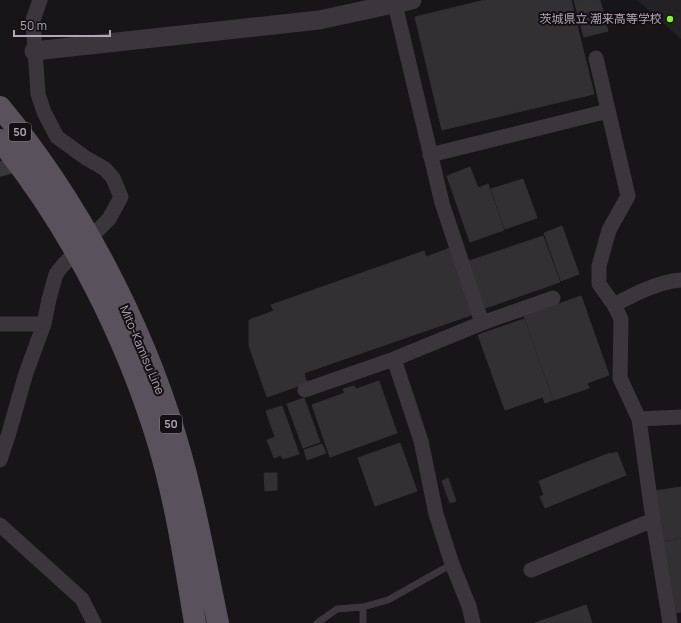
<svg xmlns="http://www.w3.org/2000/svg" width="681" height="623" font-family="Manrope,'Noto Sans JP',sans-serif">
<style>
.built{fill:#242124}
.building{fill:#333033;stroke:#332f33}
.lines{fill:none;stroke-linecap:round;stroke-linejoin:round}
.service{stroke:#3b363c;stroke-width:7}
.minor{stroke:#3b363c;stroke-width:15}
.tertiary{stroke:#3b363c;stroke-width:19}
.primary{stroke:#59525c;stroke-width:22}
.poi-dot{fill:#78fa2b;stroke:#121012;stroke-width:1.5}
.labels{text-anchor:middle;stroke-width:4;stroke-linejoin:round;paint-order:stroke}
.shield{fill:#121012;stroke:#827986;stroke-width:1}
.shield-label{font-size:11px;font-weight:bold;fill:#b2a6b8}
.poi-label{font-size:12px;fill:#b2a6b8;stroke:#121012;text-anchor:end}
.street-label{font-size:12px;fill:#b2a6b8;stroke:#121012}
</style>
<rect width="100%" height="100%" fill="#171517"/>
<path class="built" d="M 637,0 L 681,0 L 681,39 Z"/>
<path class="building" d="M 485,0 L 571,0 L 594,94 L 442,130 L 415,17 Z
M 574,0 L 600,0 L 608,31 L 584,37 Z
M 470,167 L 478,188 L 488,184 L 504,230 L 470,242 L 447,176 Z
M 523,179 L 537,218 L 505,229 L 491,189 Z
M 562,226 L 579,274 L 561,281 L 544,233 Z
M 543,236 L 560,282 L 483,309 L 466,262 Z
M 450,248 L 474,314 L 304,373 L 307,383 L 267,397 L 249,346 L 249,320 L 274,311 L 271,305 L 424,251 L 426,257 Z
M 581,296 L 609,375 L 587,383 L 589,388 L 554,400 L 524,316 Z
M 524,319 L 553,400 L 545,403 L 543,397 L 505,410 L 478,335 Z
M 379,381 L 397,433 L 330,457 L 312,405 L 345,393 L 343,389 L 354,386 L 356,389 Z
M 304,398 L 320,442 L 303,448 L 287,404 Z
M 282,406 L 299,454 L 283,459 L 281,455 L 274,458 L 267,440 L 275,437 L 266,411 Z
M 400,443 L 417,491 L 375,506 L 358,458 Z
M 322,444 L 326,453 L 307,460 L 304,450 Z
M 617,452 L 626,475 L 545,508 L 540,497 L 544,495 L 539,481 L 610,453 L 611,454 Z
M 264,473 L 277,473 L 277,490 L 265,491 Z
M 448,478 L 456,501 L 450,503 L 442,481 Z
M 681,487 L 681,538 L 663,541 L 655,491 Z
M 681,539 L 681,612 L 676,613 L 664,542 Z
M 586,605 L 592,623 L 535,623 Z"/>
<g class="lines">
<path class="service" d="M 317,623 L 337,609 L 363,607
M 363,623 L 363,607 L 388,600 L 452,564"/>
<path class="minor" d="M 395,4 L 442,203 L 482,323
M 596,58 L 628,196 L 609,230 L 599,266 L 599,284 L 614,305 L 621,319 L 620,378 L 639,419
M 430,155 L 608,111
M 0,169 L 26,162
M 614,305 C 635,294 657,282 681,280
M 0,324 L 44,324
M 394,359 L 421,441 L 436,514 L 452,564 L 469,606 L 473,623
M 305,390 L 394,359 L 482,323 L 553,298
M 0,460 L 8,436 L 26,373 L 44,324 L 49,299 L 56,274 L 63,265 L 109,219 L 121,197 L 113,178 L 105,169 L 86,158 L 57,137 L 44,112 L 38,94 L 33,20 L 40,0
M 0,525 L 82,599 L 94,623
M 531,570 L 653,520
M 670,623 L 653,520 L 639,419 L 681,417"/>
<path class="tertiary" d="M 34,51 L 319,20 L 412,0"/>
<path class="primary" d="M 0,107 C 78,201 141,321 176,438 C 194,498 205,561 218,623
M 0,140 C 71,228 126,336 159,445 C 176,503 185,563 195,623"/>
</g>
<circle class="poi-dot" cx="670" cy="19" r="4"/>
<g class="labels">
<g class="shield">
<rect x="9" y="123" width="22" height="18" rx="3"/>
<rect x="160" y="415" width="22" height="18" rx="3"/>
</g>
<g class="shield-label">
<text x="20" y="136">50</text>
<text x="171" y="428">50</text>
</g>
<g class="poi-label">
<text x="662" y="23">茨城県立 潮来高等学校</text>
</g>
<g class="street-label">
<text transform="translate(142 350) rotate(67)" y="4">Mito-Kamisu Line</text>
</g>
</g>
<path d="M14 30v6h96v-6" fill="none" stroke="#b2a6b8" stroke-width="2"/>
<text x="20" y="30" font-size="12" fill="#b2a6b8" stroke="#121012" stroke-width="3" paint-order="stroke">50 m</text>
</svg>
